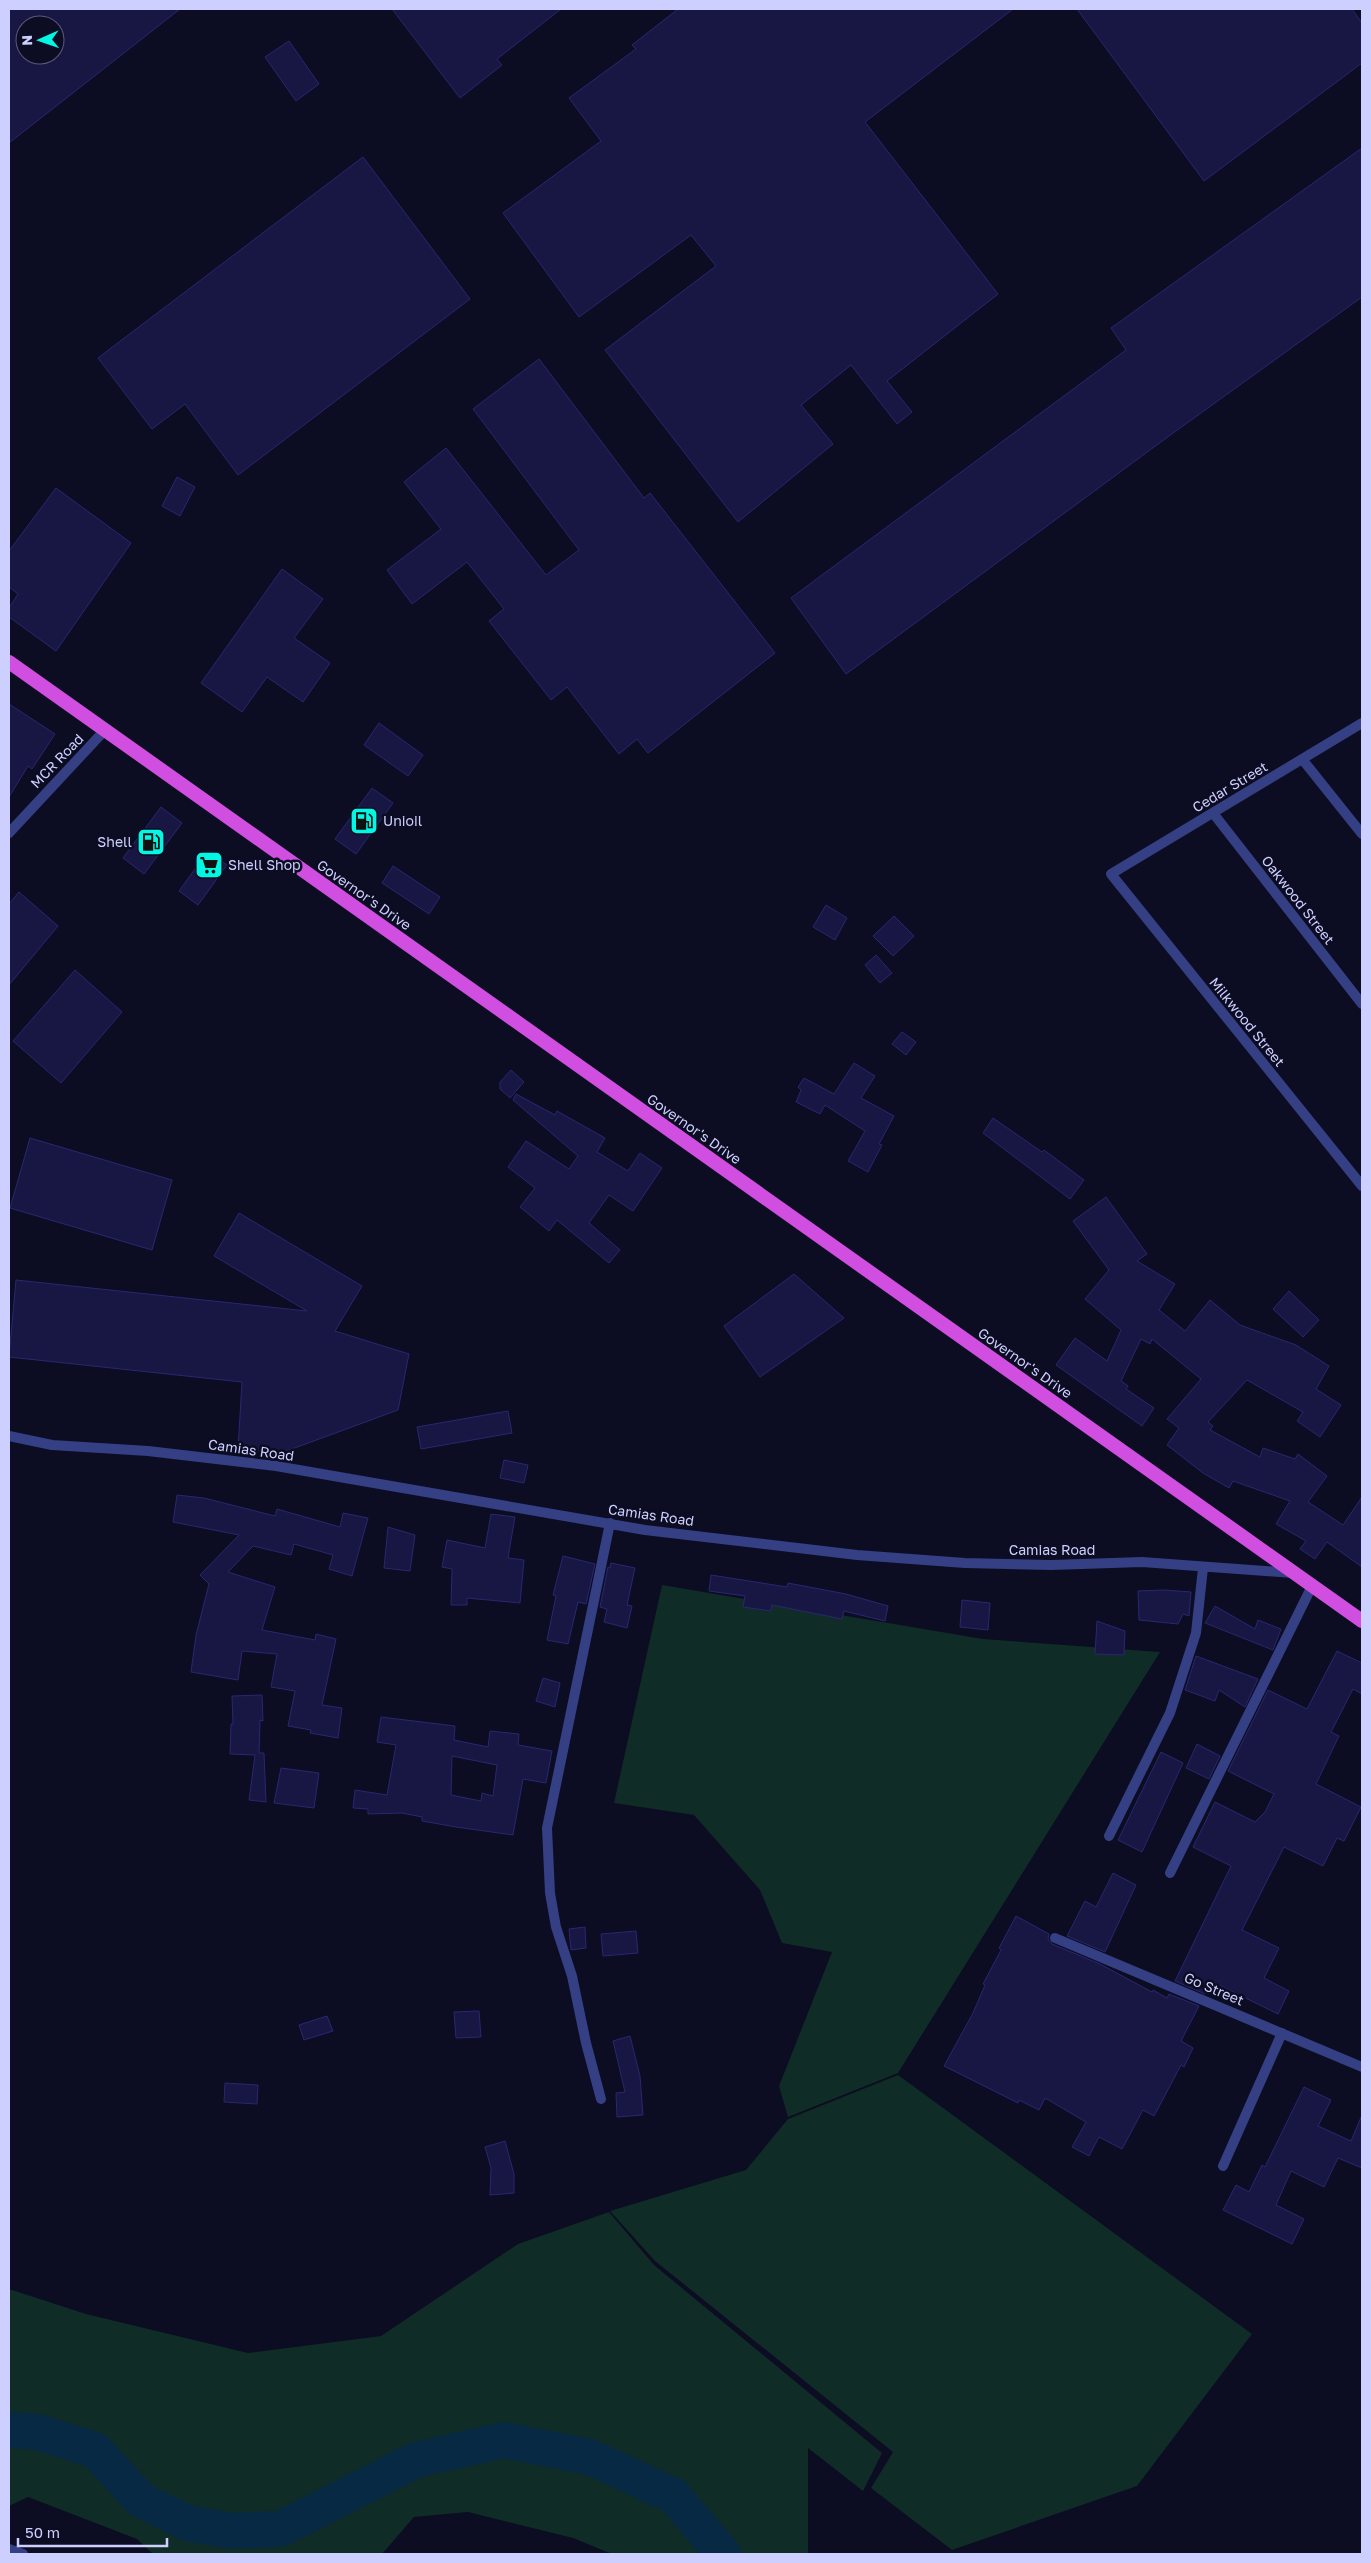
<svg xmlns="http://www.w3.org/2000/svg" width="1371" height="2563" font-family="'Golos Text',sans-serif">
<style>
.green{fill:#0f2c26}
.lines{fill:none;stroke-linecap:round;stroke-linejoin:round}
.river{stroke:#082944;stroke-width:36}
.building{fill:#181744;stroke:#292771;fill-rule:evenodd}
.minor{stroke:#343f84;stroke-width:10}
.trunk{stroke:#d04ee0;stroke-width:14}
.labels{text-anchor:middle;stroke-width:5;stroke-linejoin:round;paint-order:stroke}
.street-label{font-size:14px;fill:#cdd0ff;stroke:#0c0c22}
.poi-label{font-size:14px;fill:#cdd0ff;stroke:#0c0c22;text-anchor:start}
</style>
<rect width="100%" height="100%" fill="#0c0c22"/>
<path class="green" d="M 662,1585 L 983,1639 L 1160,1652 L 898,2073 L 788,2117 L 779,2086 L 832,1952 L 782,1943 L 760,1890 L 694,1815 L 614,1803 Z
M 898,2075 L 1252,2334 L 1137,2486 L 952,2550 L 871,2488 L 893,2452 L 655,2261 L 610,2211 L 746,2170 L 788,2119 Z
M 609,2212 L 654,2265 L 882,2453 L 863,2491 L 808,2448 L 808,2554 L 612,2554 L 573,2538 L 468,2512 L 414,2517 L 382,2554 L 153,2554 L 137,2539 L 28,2497 L 9,2506 L 9,2289 L 86,2314 L 248,2353 L 381,2336 L 518,2244 Z"/>
<g class="lines">
<path class="river" d="M 9,2430 L 37,2432 L 95,2450 L 141,2500 L 187,2523 L 233,2531 L 280,2529 L 416,2460 L 504,2440 L 590,2457 L 674,2496 L 723,2554"/>
</g>
<path class="building" d="M 9,9 L 180,9 L 9,143 ZM 25,25 L 55,25 L 55,55 L 25,55 Z
M 392,9 L 561,9 L 497,59 L 502,65 L 460,98 Z
M 678,9 L 1013,9 L 865,122 L 998,294 L 887,381 L 912,412 L 897,424 L 851,365 L 801,405 L 833,444 L 738,522 L 605,350 L 716,266 L 691,235 L 579,317 L 503,213 L 601,141 L 569,98 L 636,49 L 632,45 Z
M 1077,9 L 1352,9 L 1362,23 L 1362,63 L 1204,181 Z
M 289,41 L 319,84 L 296,101 L 265,57 Z
M 1362,148 L 1362,297 L 1169,436 L 846,674 L 791,598 L 1126,350 L 1111,328 Z
M 363,157 L 470,299 L 238,475 L 185,404 L 152,429 L 98,358 Z
M 539,359 L 644,498 L 650,493 L 775,653 L 648,753 L 637,739 L 619,754 L 567,687 L 551,700 L 489,621 L 504,609 L 467,562 L 412,604 L 387,570 L 441,529 L 404,482 L 446,448 L 546,575 L 579,550 L 473,409 Z
M 177,477 L 195,487 L 180,516 L 162,506 Z
M 56,488 L 131,543 L 56,651 L 9,617 L 9,608 L 18,594 L 9,587 L 9,551 Z
M 282,569 L 323,599 L 294,638 L 330,663 L 303,702 L 267,677 L 242,712 L 201,683 Z
M 9,704 L 55,734 L 32,769 L 28,766 L 9,797 Z
M 379,723 L 423,755 L 408,776 L 364,745 Z
M 372,788 L 393,803 L 356,854 L 335,839 Z
M 161,807 L 182,823 L 144,874 L 123,858 Z
M 208,851 L 227,865 L 198,905 L 179,891 Z
M 393,866 L 440,897 L 429,914 L 382,883 Z
M 19,892 L 58,926 L 9,985 L 9,904 Z
M 826,905 L 847,918 L 835,940 L 813,927 Z
M 894,916 L 914,936 L 893,956 L 873,936 Z
M 876,955 L 892,973 L 880,983 L 865,965 Z
M 75,970 L 122,1012 L 61,1083 L 13,1041 Z
M 902,1032 L 916,1042 L 906,1055 L 892,1044 Z
M 854,1063 L 875,1076 L 861,1098 L 894,1116 L 879,1144 L 882,1145 L 868,1172 L 848,1161 L 865,1131 L 825,1105 L 820,1114 L 796,1102 L 801,1090 L 798,1087 L 804,1078 L 834,1094 Z
M 511,1070 L 524,1082 L 510,1098 L 500,1089 L 500,1082 Z
M 516,1094 L 555,1115 L 557,1111 L 605,1138 L 597,1152 L 628,1171 L 640,1153 L 662,1168 L 633,1211 L 609,1195 L 589,1223 L 620,1250 L 609,1263 L 557,1220 L 549,1231 L 520,1207 L 535,1188 L 508,1167 L 526,1141 L 569,1169 L 578,1156 L 513,1100 Z
M 993,1118 L 1042,1152 L 1044,1150 L 1084,1180 L 1070,1199 L 983,1133 Z
M 30,1138 L 172,1180 L 152,1250 L 10,1208 Z
M 1106,1197 L 1147,1254 L 1137,1261 L 1175,1284 L 1159,1310 L 1185,1331 L 1210,1300 L 1240,1325 L 1296,1345 L 1329,1366 L 1316,1389 L 1341,1405 L 1320,1437 L 1297,1421 L 1303,1412 L 1247,1380 L 1208,1422 L 1213,1426 L 1210,1430 L 1260,1457 L 1263,1448 L 1295,1459 L 1298,1454 L 1327,1476 L 1308,1502 L 1343,1525 L 1362,1497 L 1362,1567 L 1327,1542 L 1315,1559 L 1300,1549 L 1306,1541 L 1276,1524 L 1290,1501 L 1233,1481 L 1229,1488 L 1203,1473 L 1167,1445 L 1179,1428 L 1167,1419 L 1201,1379 L 1152,1339 L 1150,1344 L 1141,1339 L 1121,1381 L 1128,1386 L 1126,1389 L 1154,1408 L 1142,1426 L 1056,1365 L 1075,1338 L 1107,1361 L 1121,1330 L 1085,1299 L 1109,1270 L 1073,1221 Z
M 239,1213 L 362,1286 L 335,1331 L 409,1354 L 398,1410 L 281,1453 L 238,1449 L 242,1382 L 9,1357 L 16,1280 L 307,1311 L 214,1256 Z
M 794,1274 L 844,1318 L 760,1377 L 724,1326 Z
M 1289,1291 L 1319,1320 L 1303,1337 L 1273,1309 Z
M 508,1411 L 512,1433 L 421,1449 L 417,1427 Z
M 504,1460 L 528,1465 L 524,1483 L 500,1478 Z
M 177,1495 L 204,1498 L 275,1516 L 277,1509 L 340,1527 L 343,1513 L 368,1518 L 352,1576 L 329,1569 L 333,1555 L 294,1544 L 291,1555 L 253,1546 L 228,1572 L 275,1587 L 262,1630 L 315,1640 L 316,1634 L 336,1639 L 322,1705 L 342,1708 L 338,1738 L 310,1733 L 311,1730 L 288,1726 L 295,1691 L 271,1687 L 277,1654 L 242,1651 L 238,1680 L 191,1672 L 196,1635 L 209,1584 L 200,1575 L 239,1535 L 173,1522 Z
M 491,1514 L 515,1517 L 508,1558 L 524,1560 L 520,1603 L 467,1598 L 467,1605 L 451,1605 L 452,1569 L 442,1567 L 447,1540 L 485,1548 Z
M 388,1527 L 415,1535 L 410,1571 L 384,1568 Z
M 563,1556 L 595,1564 L 586,1604 L 578,1602 L 568,1644 L 547,1640 L 556,1596 L 553,1595 Z
M 611,1563 L 635,1568 L 627,1605 L 632,1606 L 627,1628 L 604,1622 L 607,1609 L 600,1607 L 608,1567 L 610,1568 Z
M 711,1575 L 787,1587 L 788,1583 L 846,1594 L 888,1606 L 885,1621 L 844,1611 L 842,1619 L 772,1605 L 771,1611 L 743,1607 L 745,1596 L 709,1591 Z
M 1164,1590 L 1191,1592 L 1189,1616 L 1183,1614 L 1178,1624 L 1139,1620 L 1138,1591 Z
M 962,1600 L 990,1603 L 988,1630 L 960,1627 Z
M 1215,1606 L 1255,1629 L 1258,1620 L 1281,1629 L 1273,1650 L 1205,1623 Z
M 1097,1621 L 1125,1631 L 1124,1655 L 1095,1654 Z
M 1337,1651 L 1362,1663 L 1362,1694 L 1353,1689 L 1331,1732 L 1339,1736 L 1316,1784 L 1361,1807 L 1344,1841 L 1337,1838 L 1323,1866 L 1284,1847 L 1242,1930 L 1279,1948 L 1264,1978 L 1289,1991 L 1278,2014 L 1213,1982 L 1205,1994 L 1175,1981 L 1231,1866 L 1193,1847 L 1215,1802 L 1255,1822 L 1265,1812 L 1274,1794 L 1228,1771 L 1268,1690 L 1307,1709 Z
M 1196,1656 L 1258,1679 L 1245,1707 L 1219,1690 L 1215,1701 L 1185,1690 Z
M 543,1678 L 560,1683 L 555,1707 L 536,1701 Z
M 262,1695 L 263,1721 L 260,1720 L 259,1753 L 264,1753 L 266,1802 L 249,1800 L 255,1755 L 230,1754 L 231,1724 L 233,1724 L 232,1696 Z
M 381,1717 L 455,1726 L 454,1740 L 488,1747 L 490,1731 L 519,1734 L 518,1745 L 552,1751 L 546,1783 L 523,1779 L 513,1835 L 456,1827 L 422,1821 L 422,1817 L 402,1813 L 368,1814 L 368,1809 L 353,1808 L 355,1790 L 387,1795 L 396,1745 L 377,1742 ZM 452,1756 L 497,1765 L 493,1796 L 482,1793 L 481,1801 L 451,1795 Z
M 1197,1744 L 1220,1756 L 1209,1779 L 1186,1768 Z
M 1161,1752 L 1183,1763 L 1142,1852 L 1118,1840 Z
M 281,1768 L 319,1773 L 314,1808 L 274,1803 Z
M 1113,1873 L 1136,1885 L 1105,1952 L 1067,1936 L 1085,1901 L 1096,1907 Z
M 1016,1916 L 1049,1934 L 1048,1939 L 1052,1944 L 1100,1964 L 1152,1992 L 1153,1990 L 1167,1998 L 1169,1994 L 1199,2006 L 1181,2041 L 1193,2048 L 1184,2067 L 1181,2065 L 1154,2116 L 1143,2110 L 1122,2149 L 1099,2137 L 1089,2156 L 1072,2147 L 1086,2122 L 1045,2098 L 1039,2110 L 1019,2100 L 1018,2103 L 944,2066 L 973,2013 L 985,1985 L 983,1984 L 1001,1950 L 999,1948 Z
M 585,1927 L 586,1948 L 571,1950 L 569,1929 Z
M 636,1931 L 638,1953 L 603,1956 L 601,1934 Z
M 479,2011 L 481,2037 L 456,2038 L 454,2012 Z
M 327,2016 L 333,2031 L 304,2040 L 299,2025 Z
M 630,2036 L 640,2076 L 643,2115 L 617,2117 L 616,2093 L 625,2092 L 613,2041 Z
M 225,2083 L 258,2085 L 257,2104 L 224,2102 Z
M 1304,2087 L 1331,2100 L 1318,2126 L 1351,2141 L 1362,2115 L 1362,2168 L 1338,2158 L 1324,2187 L 1291,2171 L 1276,2205 L 1304,2219 L 1292,2244 L 1223,2210 L 1236,2185 L 1249,2192 L 1262,2165 L 1265,2167 Z
M 505,2141 L 514,2174 L 514,2193 L 490,2195 L 491,2168 L 485,2147 Z"/>
<g class="lines">
<path class="minor" d="M 1362,723 L 1111,874 L 1362,1186
M 1302,759 L 1362,834
M 1213,813 L 1362,1004
M 9,833 L 105,730
M 9,1436 L 52,1445 L 148,1451 L 276,1466 L 645,1530 L 857,1555 L 965,1563 L 1051,1565 L 1142,1562 L 1293,1573
M 1109,1836 L 1170,1713 L 1196,1633 L 1203,1568
M 1170,1873 L 1312,1586
M 1055,1938 L 1362,2067
M 601,2099 L 586,2043 L 572,1976 L 556,1927 L 550,1893 L 547,1828 L 610,1523
M 1223,2166 L 1282,2033
M 9,2549 L 23,2554"/>
<path class="trunk" d="M 9,662 L 1362,1621"/>
</g>
<defs>
<symbol id="fuel-square" viewBox="-11 -11 22 22"><rect x="-9" y="-9" width="18" height="18" rx="4" fill="#00f8e5" stroke="#0c0c22"/><path d="M-5.5-6h7V0h2V4h1.3V-2.5L3-4.5l.8-.8L6-3V5H2.5V1h-1V6h-7ZM-4.2-4.7v3.2H.2V-4.7Z" fill="#111"/></symbol>
<symbol id="supermarket-square" viewBox="-11 -11 22 22"><rect x="-9" y="-9" width="18" height="18" rx="4" fill="#00f8e5" stroke="#0c0c22"/><path d="M-6-5.5h2.5l.6 2H6L4.5 2H-2.5L-4.4-4H-6ZM-1.5 3.2a1.3 1.3 0 1 0 .1 0ZM3 3.2a1.3 1.3 0 1 0 .1 0Z" fill="#111"/></symbol>
</defs>
<g fill-rule="evenodd">
<use href="#fuel-square" x="348" y="805" width="32" height="32"/>
<use href="#fuel-square" x="135" y="826" width="32" height="32"/>
<use href="#supermarket-square" x="193" y="849" width="32" height="32"/>
</g>
<g class="labels">
<g class="street-label">
<text transform="translate(57 761) rotate(-46)" y="5">MCR Road</text>
<text transform="translate(1230 787) rotate(-31)" y="5">Cedar Street</text>
<text transform="translate(364 895) rotate(35)" y="5">Governor's Drive</text>
<text transform="translate(1298 900) rotate(52)" y="5">Oakwood Street</text>
<text transform="translate(1247 1022) rotate(51)" y="5">Milkwood Street</text>
<text transform="translate(694 1129) rotate(35)" y="5">Governor's Drive</text>
<text transform="translate(1025 1363) rotate(35)" y="5">Governor's Drive</text>
<text transform="translate(251 1450) rotate(8)" y="5">Camias Road</text>
<text transform="translate(651 1515) rotate(8)" y="5">Camias Road</text>
<text x="1052" y="1555">Camias Road</text>
<text transform="translate(1214 1989) rotate(23)" y="5">Go Street</text>
</g>
<g class="poi-label">
<text x="383" y="826">Unioil</text>
<text x="132" y="847" text-anchor="end">Shell</text>
<text x="228" y="870">Shell Shop</text>
</g>
</g>
<rect width="1371" height="2563" fill="none" stroke="#cdd0ff" stroke-width="20"/>
<g transform="translate(40 40) rotate(268)"><circle r="24" fill="#0c0c22" stroke="#595a7a"/>
<path d="M0-4L9 19L0 12L-9 19Z" fill="#00f8e5"/>
<text y="-8" font-size="14" font-weight="bold" text-anchor="middle" fill="#cdd0ff">N</text>
</g>
<path d="M18 2538v8h149v-8" fill="none" stroke="#cdd0ff" stroke-width="2.5"/>
<text x="25" y="2538" font-size="15" fill="#cdd0ff" stroke="#0c0c22" stroke-width="4" paint-order="stroke">50 m</text>
</svg>
